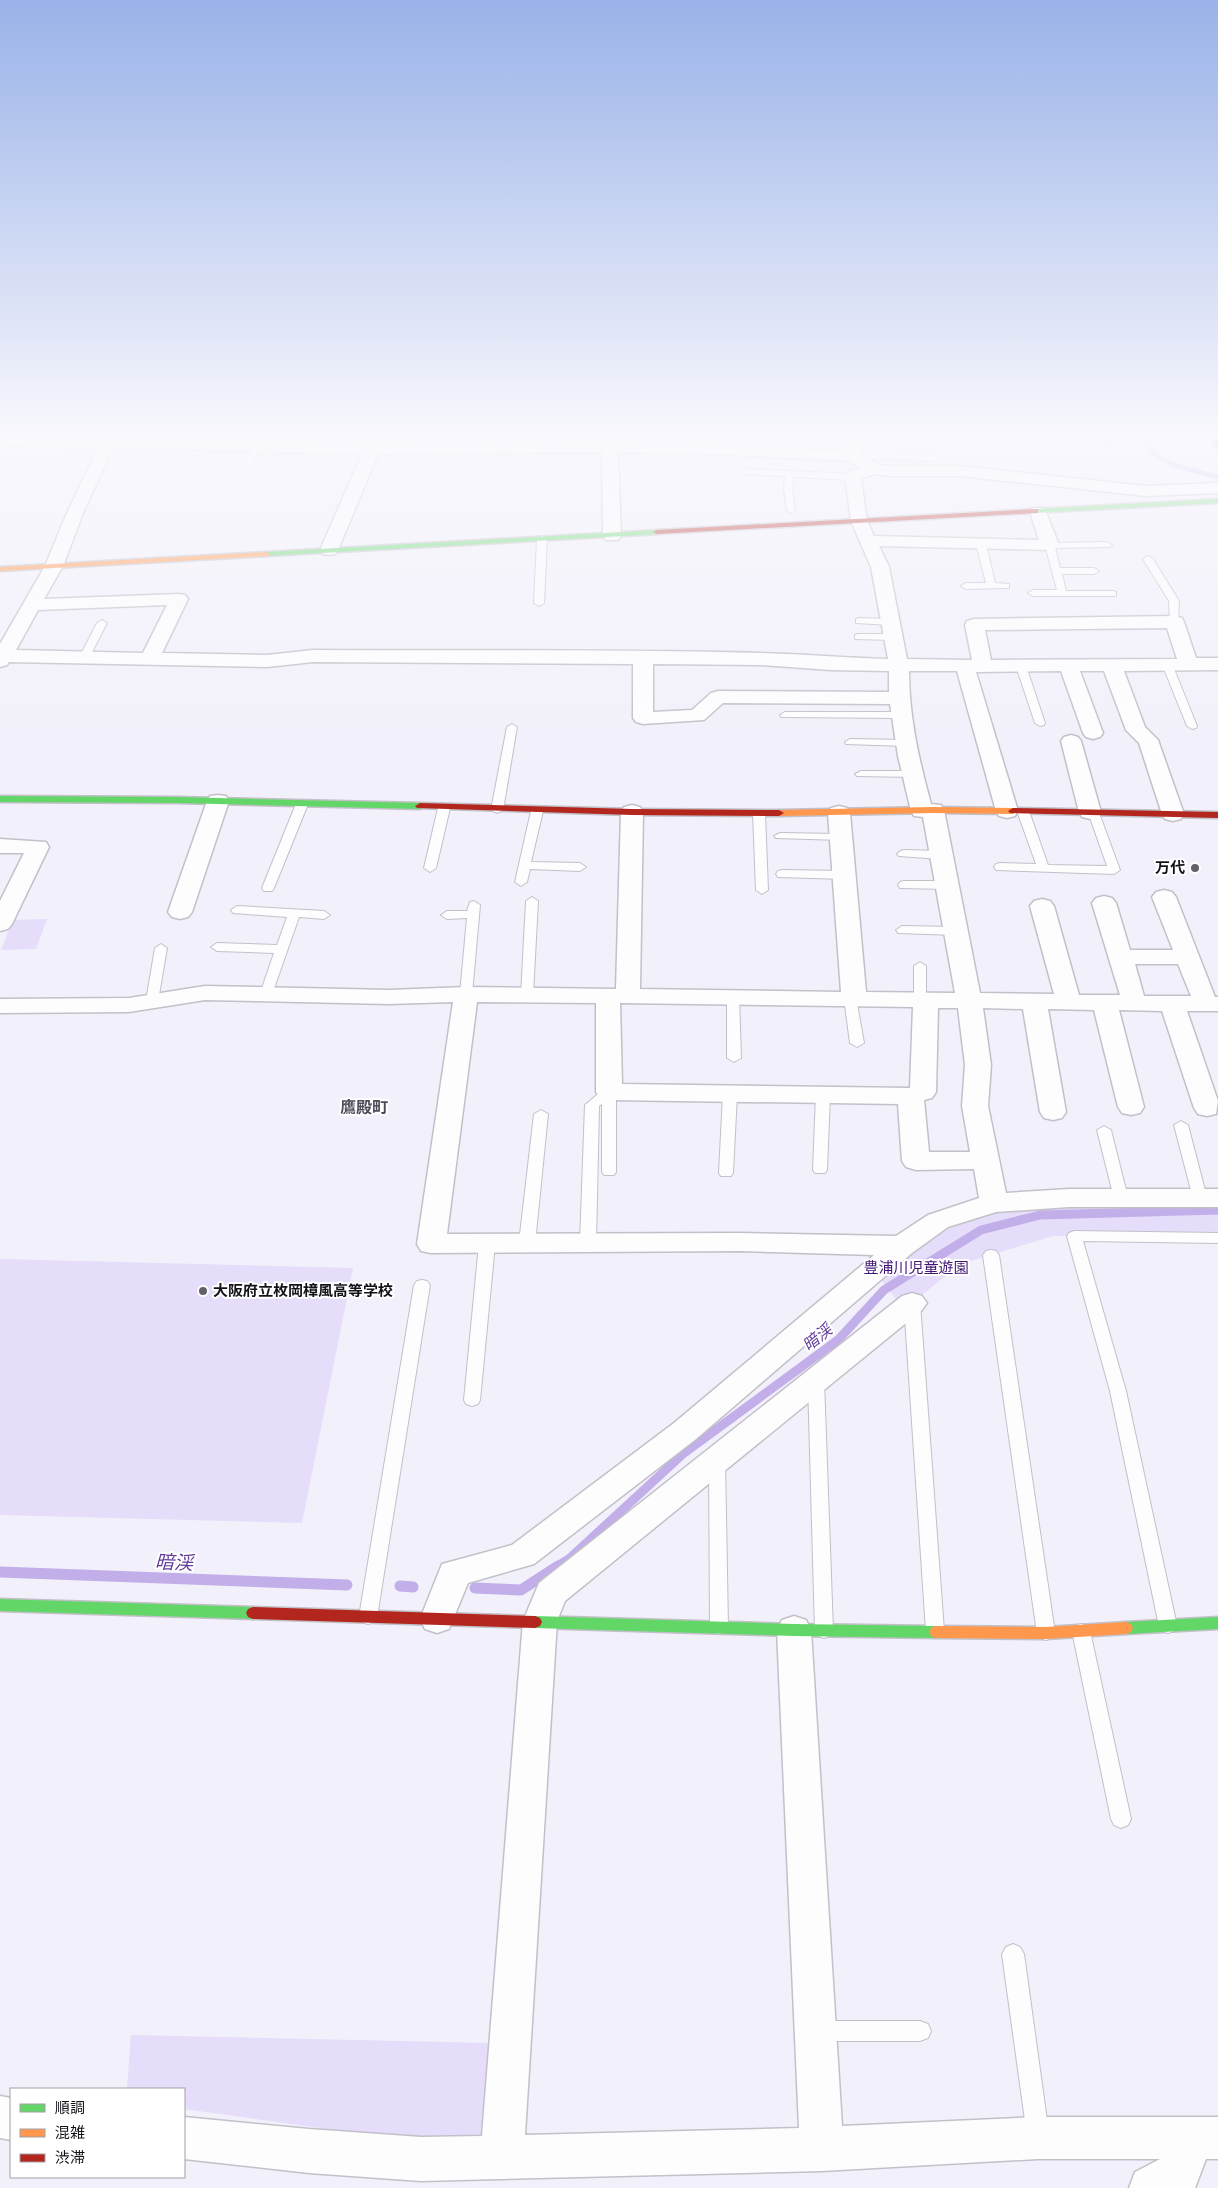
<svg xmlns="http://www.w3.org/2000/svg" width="1218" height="2188" font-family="'Space Grotesk','Noto Sans JP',sans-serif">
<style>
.green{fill:#e5ddfa}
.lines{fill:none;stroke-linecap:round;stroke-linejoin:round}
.stream-far2{stroke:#c2aee9;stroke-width:5}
.stream-far1{stroke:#c2aee9;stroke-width:9}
.stream{stroke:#c2aee9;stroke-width:11}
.lane-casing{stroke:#c2c0c8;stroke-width:2}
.street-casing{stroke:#c2c0c8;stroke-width:3}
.fast-casing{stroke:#c2c0c8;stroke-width:3}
.slow-casing{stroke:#c2c0c8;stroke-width:3}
.jam-casing{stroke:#c2c0c8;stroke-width:3}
.lane{fill:#fdfdfe;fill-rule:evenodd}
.street{fill:#fdfdfe;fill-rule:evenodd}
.fast{fill:#63d668;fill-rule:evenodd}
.slow{fill:#ff974d;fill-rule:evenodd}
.jam{fill:#b3261e;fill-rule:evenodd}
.poi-dot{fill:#626068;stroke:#fff;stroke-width:2}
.labels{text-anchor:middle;stroke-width:4;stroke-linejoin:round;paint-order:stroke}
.poi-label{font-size:15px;font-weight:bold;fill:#141219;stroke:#fff;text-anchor:end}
.park-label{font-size:15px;fill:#401573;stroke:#fff}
.neighbourhood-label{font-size:16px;font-weight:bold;fill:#4f4a5a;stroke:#fff}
.water-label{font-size:16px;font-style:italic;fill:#603b98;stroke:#fff}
.near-water-label{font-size:19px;font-style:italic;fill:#603b98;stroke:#fff}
</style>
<rect width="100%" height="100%" fill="#f2f0fa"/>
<path class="green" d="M 1016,433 C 1056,433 1089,430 1127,445 L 1127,447 L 1114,446 L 1113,449 L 1048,436 Z
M 47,919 L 36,949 L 1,950 L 13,920 Z
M 1218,1198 L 1218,1238 L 1053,1236 L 961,1264 L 904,1309 L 873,1270 L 902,1246 L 994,1203 Z
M 0,1259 L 353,1268 L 302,1523 L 0,1515 Z
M 131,2035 L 491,2043 L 485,2131 L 469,2149 L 184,2109 L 184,2089 L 127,2089 Z"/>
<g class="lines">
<path class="stream-far2" d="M 1144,433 L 1152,452 L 1170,464 L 1218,477"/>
<path class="stream-far1" d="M 556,1567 L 570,1558 L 684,1453 L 838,1340 L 884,1290 L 981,1230 L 1040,1215 L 1218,1210"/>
<path class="stream" d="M 0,1572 L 347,1585
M 400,1586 L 413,1587
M 475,1588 L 521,1590 L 558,1566"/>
<defs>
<path id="lane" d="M 80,433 L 89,433 L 80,444 L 74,444 L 73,442 Z
M 209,433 L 218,433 L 206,447 L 200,447 L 199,445 Z
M 302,433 L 310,433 L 301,449 L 295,449 L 294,447 Z
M 446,433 L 445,438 L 404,438 L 400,451 L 393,449 L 397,434 Z
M 713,433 L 721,433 L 717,449 L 713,451 L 709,449 Z
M 254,445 L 261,447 L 250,468 L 244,468 L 243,466 Z
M 854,453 L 935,455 L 939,458 L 935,461 L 851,458 L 850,456 Z
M 747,469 L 854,474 L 858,477 L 854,480 L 794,477 L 792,489 L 795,510 L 791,513 L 787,510 L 784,489 L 785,476 L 744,474 L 743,472 Z
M 542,536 L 547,539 L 544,603 L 539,606 L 534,603 L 537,539 Z
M 981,541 L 986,544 L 995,583 L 1009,584 L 1009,588 L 966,589 L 961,586 L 966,583 L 986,583 L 976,544 Z
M 1107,542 L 1112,545 L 1110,547 L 1055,548 L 1060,568 L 1094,568 L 1099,571 L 1094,574 L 1062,574 L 1066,591 L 1113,591 L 1116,592 L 1116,596 L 1033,596 L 1028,593 L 1033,590 L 1057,590 L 1045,545 L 1047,543 Z
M 1148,556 L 1153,559 L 1179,601 L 1178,624 L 1172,624 L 1170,622 L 1169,601 L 1143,559 Z
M 859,618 L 890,619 L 895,622 L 890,625 L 856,623 L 856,619 Z
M 102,620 L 107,623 L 89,658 L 88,660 L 80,660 L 79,658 L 97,623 Z
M 858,634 L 893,634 L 898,637 L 893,640 L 855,639 L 855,635 Z
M 1167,661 L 1172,664 L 1197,726 L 1196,728 L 1192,729 L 1187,726 L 1162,664 Z
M 1021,663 L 1026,666 L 1045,723 L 1044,725 L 1040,726 L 1035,723 L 1016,666 Z
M 785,712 L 901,712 L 906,715 L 901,718 L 781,717 L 780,715 Z
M 512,724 L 517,727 L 503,810 L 497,813 L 491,810 L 507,727 Z
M 850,739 L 906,740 L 911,743 L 906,746 L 846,744 L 845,742 Z
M 861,771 L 913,771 L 919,774 L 913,777 L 857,776 L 855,774 Z
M 302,801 L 308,804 L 274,888 L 272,891 L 264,891 L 262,888 L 296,804 Z
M 444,805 L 450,808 L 436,868 L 430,872 L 424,868 L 438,808 Z
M 537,808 L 543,811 L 531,862 L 580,863 L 586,867 L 580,871 L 530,869 L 527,882 L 521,886 L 515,882 L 531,811 Z
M 1023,808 L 1029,811 L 1048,865 L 1107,866 L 1088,812 L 1090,810 L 1098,810 L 1120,870 L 1114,874 L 996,870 L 994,867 L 996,864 L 1000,863 L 1036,864 L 1017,811 Z
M 759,810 L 765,813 L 768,890 L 762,894 L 756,890 L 753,813 Z
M 780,833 L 841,834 L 847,837 L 841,840 L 776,838 L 774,836 Z
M 903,850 L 941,851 L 947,855 L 941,859 L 899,856 L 897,854 L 899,852 Z
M 782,870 L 844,871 L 850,875 L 844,879 L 778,877 L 776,874 L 778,871 Z
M 904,881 L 947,881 L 953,885 L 947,889 L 900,888 L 898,885 L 900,882 Z
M 532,897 L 538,901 L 533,995 L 527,999 L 521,995 L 526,901 Z
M 474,901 L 480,905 L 472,994 L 466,998 L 460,994 L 467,918 L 447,919 L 441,915 L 447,911 L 467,911 L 470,902 Z
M 237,906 L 324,911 L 330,915 L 324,919 L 299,917 L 271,997 L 261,997 L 260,994 L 274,953 L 217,951 L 211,947 L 217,943 L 277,945 L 287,917 L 233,913 L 231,910 Z
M 902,926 L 956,927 L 962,931 L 956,935 L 898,933 L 896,930 Z
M 161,944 L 167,948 L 158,1001 L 152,1005 L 146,1001 L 155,948 Z
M 920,962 L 926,966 L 926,999 L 920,1003 L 914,999 L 914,966 Z
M 733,993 L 739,997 L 741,1058 L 734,1062 L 727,1058 L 727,997 Z
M 850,994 L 856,998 L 864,1043 L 857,1047 L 850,1043 L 844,998 Z
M 609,1088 L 616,1092 L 616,1172 L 614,1175 L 604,1175 L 602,1172 L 602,1104 L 599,1106 L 596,1243 L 593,1246 L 583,1246 L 580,1243 L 585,1105 L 604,1089 Z
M 730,1090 L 737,1094 L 733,1173 L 731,1176 L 721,1176 L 719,1173 L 723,1094 Z
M 823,1091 L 830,1095 L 827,1170 L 825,1173 L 815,1173 L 813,1170 L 816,1095 Z
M 541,1110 L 548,1114 L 535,1243 L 532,1246 L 522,1246 L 519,1243 L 534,1114 Z
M 1181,1121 L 1188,1125 L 1207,1198 L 1205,1201 L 1195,1201 L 1193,1198 L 1174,1125 Z
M 1104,1126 L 1111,1130 L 1128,1198 L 1126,1201 L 1116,1201 L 1114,1198 L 1097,1130 Z
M 1074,1231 L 1218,1233 L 1218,1243 L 1083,1241 L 1126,1391 L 1177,1626 L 1174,1631 L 1168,1633 L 1162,1631 L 1159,1626 L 1110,1391 L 1067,1236 L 1069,1233 Z
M 487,1239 L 492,1241 L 495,1244 L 480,1400 L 478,1404 L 472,1406 L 466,1404 L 464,1400 L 479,1244 L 482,1241 Z
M 991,1250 L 996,1251 L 999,1255 L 1055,1633 L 1052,1638 L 1046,1640 L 1040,1638 L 1037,1633 L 983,1255 L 986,1251 Z
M 422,1280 L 427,1281 L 430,1285 L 377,1617 L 374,1622 L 368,1624 L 362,1622 L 359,1617 L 414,1285 L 417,1281 Z
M 912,1298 L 917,1299 L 920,1303 L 944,1631 L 941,1636 L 935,1638 L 929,1636 L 926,1631 L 904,1303 L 907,1299 Z
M 816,1375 L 822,1377 L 824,1381 L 833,1631 L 830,1636 L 824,1638 L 818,1636 L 815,1631 L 808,1381 L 810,1377 Z
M 717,1453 L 723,1455 L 725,1459 L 728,1627 L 725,1632 L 719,1634 L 713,1632 L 710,1627 L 709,1459 L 711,1455 Z
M 1081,1624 L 1087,1626 L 1090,1631 L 1131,1819 L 1128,1825 L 1121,1828 L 1114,1825 L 1111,1819 L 1072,1631 L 1075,1626 Z
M 1013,1944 L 1020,1947 L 1024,1954 L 1049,2135 L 1046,2143 L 1038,2146 L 1030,2143 L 1027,2135 L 1002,1954 L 1006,1947 Z
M 818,2021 L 920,2021 L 928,2024 L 931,2031 L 928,2038 L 920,2041 L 818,2041 L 810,2038 L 807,2031 L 810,2024 Z"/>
<path id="street" d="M 843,433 L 859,433 L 862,454 L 878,465 L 891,466 L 959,466 L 1146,486 L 1218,483 L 1218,493 L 1146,496 L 959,476 L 891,476 L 875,474 L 861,478 L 867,521 L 874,536 L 1039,540 L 1030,512 L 1032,508 L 1044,508 L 1046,512 L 1059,545 L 1056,549 L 1050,550 L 879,546 L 889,567 L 907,659 L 972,660 L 965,625 L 967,621 L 974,619 L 1175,616 L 1182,618 L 1184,622 L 1196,658 L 1218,658 L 1218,670 L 1124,671 L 1145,727 L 1158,740 L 1184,814 L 1181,819 L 1173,821 L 1165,819 L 1162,814 L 1139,743 L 1126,730 L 1104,671 L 1080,671 L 1103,733 L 1100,737 L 1093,739 L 1086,737 L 1083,733 L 1061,671 L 976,672 L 1018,811 L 1015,816 L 1007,818 L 999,816 L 996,811 L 957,671 L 909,671 C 909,717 919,760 931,804 L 941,805 L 944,810 L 980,993 L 1054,994 L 1030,906 L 1034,901 L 1042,899 L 1050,901 L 1054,906 L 1079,995 L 1120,995 L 1092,903 L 1096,898 L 1104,896 L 1112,898 L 1116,903 L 1130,950 L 1173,950 L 1152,897 L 1156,892 L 1164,890 L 1172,892 L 1176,897 L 1215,997 L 1218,997 L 1218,1011 L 1187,1011 L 1218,1101 L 1216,1114 L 1207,1116 L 1198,1114 L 1194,1108 L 1162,1011 L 1119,1010 L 1144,1107 L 1140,1113 L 1131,1115 L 1122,1113 L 1118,1107 L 1094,1010 L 1048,1009 L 1066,1112 L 1062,1118 L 1053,1120 L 1044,1118 L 1040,1112 L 1023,1009 L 983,1008 L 991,1065 L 988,1106 L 1006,1193 L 1069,1189 L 1218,1189 L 1218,1207 L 1069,1207 L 996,1212 L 948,1227 L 912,1253 L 696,1439 L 534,1564 L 468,1583 L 449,1629 L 437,1633 L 425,1629 L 420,1619 L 442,1564 L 512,1545 L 674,1423 L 874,1255 L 741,1251 L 431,1253 L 421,1251 L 417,1244 L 453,1002 L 389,1004 L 205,1000 L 129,1012 L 0,1013 L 0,999 L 129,998 L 205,986 L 389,990 L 466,987 L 616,989 L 621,812 L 624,807 L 632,805 L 640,807 L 643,812 L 640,989 L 841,992 L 828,813 L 831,808 L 839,806 L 847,808 L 850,813 L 866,992 L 955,993 L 923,817 L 914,816 L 911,811 L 898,756 L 890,704 L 723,703 L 704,720 L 643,724 L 636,722 L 633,718 L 633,664 L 313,662 L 267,667 L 9,662 L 7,665 L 0,667 L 0,644 L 45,566 L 67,513 L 98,448 L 0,446 L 0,436 L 372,444 L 610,442 L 713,444 L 845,451 ZM 113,448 L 362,454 L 320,550 L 323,554 L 329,555 L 335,554 L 338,550 L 378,454 L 602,452 L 603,536 L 606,540 L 618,540 L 621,536 L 618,452 L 713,454 L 850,461 L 861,468 L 847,472 L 845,475 L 851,521 L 871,567 L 888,659 C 845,658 803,654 760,653 C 611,649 462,651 313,650 L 267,655 L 162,653 L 188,599 L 185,595 L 179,594 L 44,599 L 63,566 L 83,513 ZM 167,605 L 143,653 L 16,650 L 38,610 ZM 1167,628 L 1177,659 L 991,660 L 985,630 ZM 653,664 L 761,665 L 830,670 L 889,671 L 889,692 L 718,691 L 711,693 L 692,710 L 653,712 ZM 1135,964 L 1178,964 L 1191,996 L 1144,996 ZM 477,1002 L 596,1003 L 596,1092 L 600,1098 L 609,1100 L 898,1104 L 902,1161 L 906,1167 L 916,1170 L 974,1169 L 979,1198 L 928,1215 L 896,1236 L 741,1233 L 447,1234 ZM 620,1003 L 913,1007 L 910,1088 L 622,1084 ZM 938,1008 L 958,1008 L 965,1065 L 962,1106 L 970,1152 L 929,1152 L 924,1100 L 932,1098 L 936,1092 Z
M 1071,735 L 1078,737 L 1081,741 L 1101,812 L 1098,817 L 1090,819 L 1082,817 L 1079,812 L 1061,741 L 1064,737 Z
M 218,795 L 226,796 L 229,801 L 192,912 L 188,917 L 180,919 L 172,917 L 168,912 L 207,801 L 210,796 Z
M 0,839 L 46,842 L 49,847 L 12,924 L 8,929 L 0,931 L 0,901 L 24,853 L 0,853 Z
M 912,1293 L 922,1296 L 927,1303 L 922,1310 L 565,1601 L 557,1621 L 525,2135 L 799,2128 L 777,1630 L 782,1620 L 794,1616 L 806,1620 L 811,1630 L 842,2126 L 1038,2117 L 1218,2117 L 1218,2159 L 1206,2159 L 1195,2188 L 1129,2188 L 1135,2172 L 1160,2159 L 1038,2159 L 822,2171 L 421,2181 L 309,2173 L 184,2159 L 184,2117 L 309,2129 L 421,2137 L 482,2136 L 523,1621 L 539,1583 L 902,1296 Z
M 0,2096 L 11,2098 L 11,2140 L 0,2138 Z"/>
<path id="fast" d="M 1218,499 L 1218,503 L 1035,513 L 1031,511 L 1035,509 Z
M 657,530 L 660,530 L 660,534 L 266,556 L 262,554 L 266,552 Z
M 0,796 L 178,797 L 420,803 L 425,806 L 420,809 L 178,803 L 0,802 Z
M 0,1599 L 253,1607 L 258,1609 L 260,1613 L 258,1617 L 253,1619 L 0,1611 Z
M 535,1616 L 794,1624 L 936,1626 L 941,1628 L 943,1632 L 941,1636 L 936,1638 L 794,1636 L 535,1628 L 530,1626 L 528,1622 L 530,1618 Z
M 1218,1617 L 1218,1629 L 1126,1634 L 1121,1632 L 1119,1628 L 1121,1624 L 1126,1622 Z"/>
<path id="slow" d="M 266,552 L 270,554 L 269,556 L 0,571 L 0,567 Z
M 933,807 L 1013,808 L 1018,811 L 1013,814 L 933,813 L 779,816 L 774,813 L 779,810 Z
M 1126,1622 L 1131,1624 L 1133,1628 L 1131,1632 L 1126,1634 L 1046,1639 L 936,1638 L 931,1636 L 929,1632 L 931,1628 L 936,1626 L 1046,1627 Z"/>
<path id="jam" d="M 1208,433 L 1214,433 L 1218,440 L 1218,449 L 1215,447 Z
M 1035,509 L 1038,509 L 1038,513 L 657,534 L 653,532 L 657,530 Z
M 420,803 L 632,809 L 779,810 L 784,813 L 779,816 L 632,815 L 417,808 L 415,806 Z
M 1013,808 L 1218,812 L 1218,818 L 1010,813 L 1008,811 Z
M 253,1607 L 535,1616 L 540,1618 L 542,1622 L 540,1626 L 535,1628 L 253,1619 L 248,1617 L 246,1613 L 248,1609 Z"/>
</defs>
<use href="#lane" class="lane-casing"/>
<use href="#street" class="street-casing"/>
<use href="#fast" class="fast-casing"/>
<use href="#slow" class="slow-casing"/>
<use href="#jam" class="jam-casing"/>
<use href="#lane" class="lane"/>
<use href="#street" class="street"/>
<use href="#fast" class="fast"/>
<use href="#slow" class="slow"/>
<use href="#jam" class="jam"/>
</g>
<linearGradient id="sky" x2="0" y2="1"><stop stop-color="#99b2e8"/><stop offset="0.59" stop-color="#f9f8fd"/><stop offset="1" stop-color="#f9f8fd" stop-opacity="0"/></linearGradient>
<rect width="1218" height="740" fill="url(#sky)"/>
<g class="poi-dot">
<circle cx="1195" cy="868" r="5"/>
<circle cx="203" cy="1291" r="5"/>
</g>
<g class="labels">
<g class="poi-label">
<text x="1185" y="873">万代</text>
<text x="213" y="1296" text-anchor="start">大阪府立枚岡樟風高等学校</text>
</g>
<g class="park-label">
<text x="916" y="1273">豊浦川児童遊園</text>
</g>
<g class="neighbourhood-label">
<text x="364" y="1113">鷹殿町</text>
</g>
<g class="water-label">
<text transform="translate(817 1337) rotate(-39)" y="6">暗渓</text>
</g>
<g class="near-water-label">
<text transform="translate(174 1562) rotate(2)" y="7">暗渓</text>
</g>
</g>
<rect x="10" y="2088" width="175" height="90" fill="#ffffff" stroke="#a1a0a3"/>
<rect x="20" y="2104" width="25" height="8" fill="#63d668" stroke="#a1a0a3"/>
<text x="55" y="2113" font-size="15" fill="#141219">順調</text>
<rect x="20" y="2129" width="25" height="8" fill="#ff974d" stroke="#a1a0a3"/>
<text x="55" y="2138" font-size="15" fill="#141219">混雑</text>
<rect x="20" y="2154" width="25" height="8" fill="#b3261e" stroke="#a1a0a3"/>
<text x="55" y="2163" font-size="15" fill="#141219">渋滞</text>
</svg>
